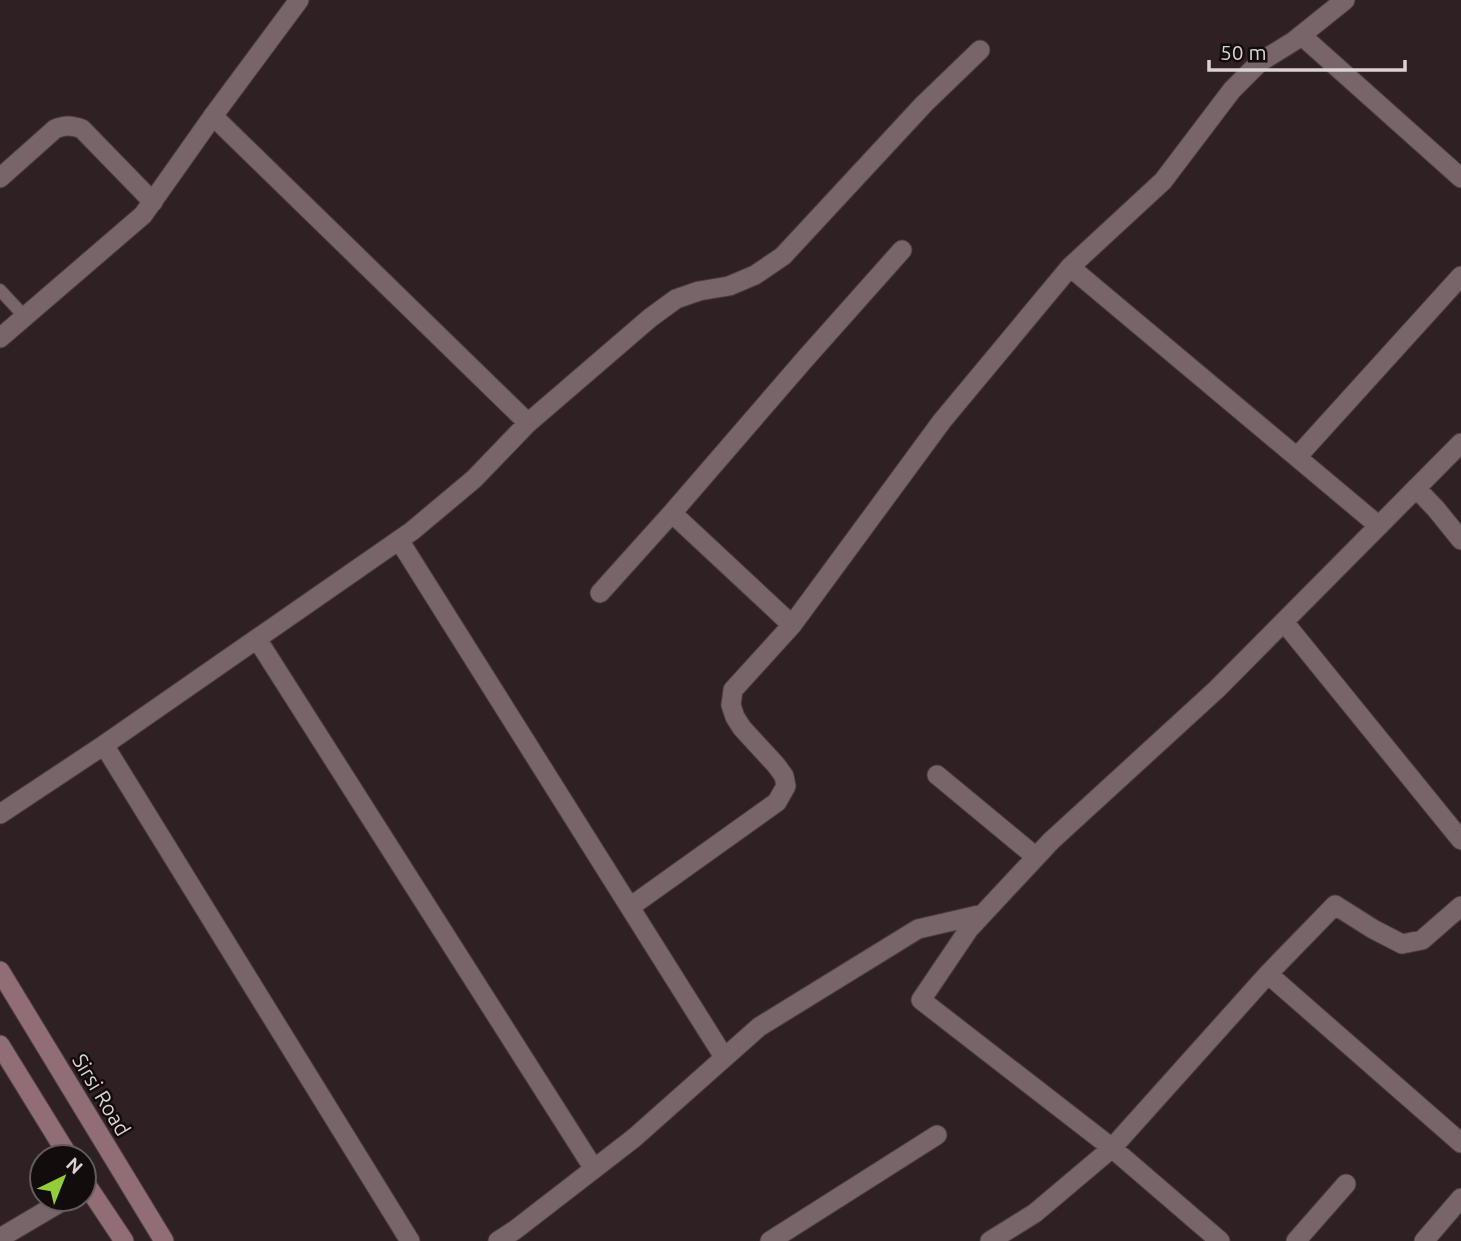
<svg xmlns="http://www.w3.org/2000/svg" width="1461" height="1241" font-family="Ubuntu,sans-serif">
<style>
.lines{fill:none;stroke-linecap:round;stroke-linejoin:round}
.service-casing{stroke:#4a3e41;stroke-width:14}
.minor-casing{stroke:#4a3e41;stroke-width:21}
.tertiary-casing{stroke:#4a3e41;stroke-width:21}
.secondary-casing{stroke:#4a3e41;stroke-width:21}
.service{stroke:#776569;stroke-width:12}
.minor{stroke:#776569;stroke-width:19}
.tertiary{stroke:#776569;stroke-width:19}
.secondary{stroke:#916d76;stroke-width:19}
.labels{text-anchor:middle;stroke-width:5;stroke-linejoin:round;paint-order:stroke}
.street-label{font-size:21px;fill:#dcd2d4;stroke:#130c0d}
</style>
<rect width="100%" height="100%" fill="#2f2024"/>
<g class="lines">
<defs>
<path id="service" d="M 0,290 L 25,317"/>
<path id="minor" d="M 1301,35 L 1461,178
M 213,116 L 528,423
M 0,178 L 55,129 C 65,125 71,125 82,129 L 153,202
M 1070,267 L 1379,526
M 1297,457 L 1461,276
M 1416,488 L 1436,509 L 1461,540
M 399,540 L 724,1057
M 600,593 L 672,513
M 1284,622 L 1461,840
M 792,625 L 672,513 L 805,359 L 902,250
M 257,639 L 594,1169
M 104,745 L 410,1241
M 937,775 L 1036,857
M 0,814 L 104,745 L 412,531 L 474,479 L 528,423 L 650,318 L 676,299 L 699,291 L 729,286 L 755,275 L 783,256 L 924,104 L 980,50
M 630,907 L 777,802 L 786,786 L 784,776 L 776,765 L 742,728 L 735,717 L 731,705 L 733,690 L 792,625 L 942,421 L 1070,267 L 1163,181 L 1232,90 L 1260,62 L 1294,41 L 1345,0
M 1268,974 L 1461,1143
M 0,1238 L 66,1199
M 498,1241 L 515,1230 L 634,1138 L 759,1027 L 918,929 L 983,914
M 770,1241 L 937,1135
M 990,1241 L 1035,1213 L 1112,1148 L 1268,974 L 1335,905 L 1373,929 L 1402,944 L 1422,940 L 1461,906
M 1220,1241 L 1112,1148 L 921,1000 L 969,929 L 1051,841 L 1217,689 L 1461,443
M 1296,1241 L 1346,1184
M 1424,1241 L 1461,1198"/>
<path id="tertiary" d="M 0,338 L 143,215 L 213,116 L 299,0"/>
<path id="secondary" d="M 0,971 L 164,1241
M 0,1045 L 69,1157
M 84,1181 L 124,1241"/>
</defs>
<use href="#service" class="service-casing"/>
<use href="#minor" class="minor-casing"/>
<use href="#tertiary" class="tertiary-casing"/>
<use href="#secondary" class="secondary-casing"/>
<use href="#service" class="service"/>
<use href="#minor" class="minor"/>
<use href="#tertiary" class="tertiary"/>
<use href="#secondary" class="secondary"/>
</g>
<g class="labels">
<g class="street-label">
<text transform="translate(101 1095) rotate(59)" y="7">Sirsi Road</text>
</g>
</g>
<g transform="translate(63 1178) rotate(43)"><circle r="33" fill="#130c0d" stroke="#635b5d" stroke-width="2"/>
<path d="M0-5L12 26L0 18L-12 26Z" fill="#95cc3a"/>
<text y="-10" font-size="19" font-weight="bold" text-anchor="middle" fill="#dcd2d4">N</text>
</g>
<path d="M1209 60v10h196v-10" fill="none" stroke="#dcd2d4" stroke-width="3.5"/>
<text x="1220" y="60" font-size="21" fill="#dcd2d4" stroke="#130c0d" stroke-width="5" paint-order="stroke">50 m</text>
</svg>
